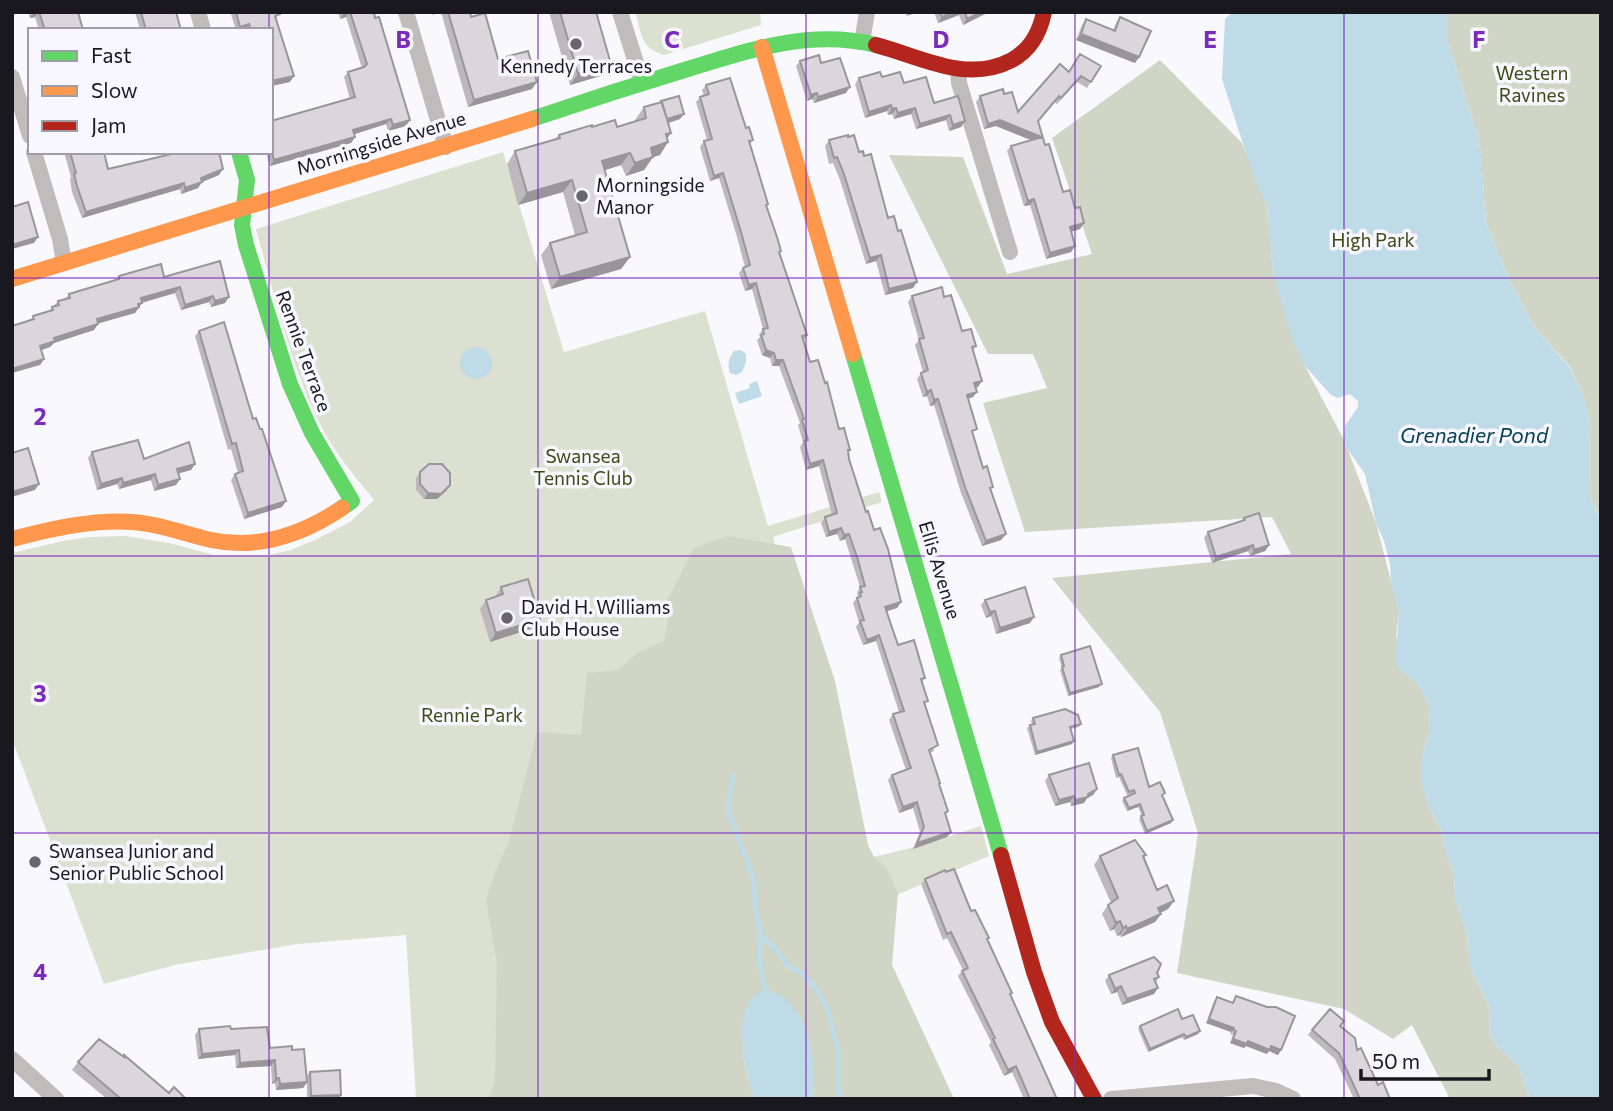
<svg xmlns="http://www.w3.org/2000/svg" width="1613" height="1111" font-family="Commissioner,sans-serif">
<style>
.green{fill:#dbe0d0}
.forest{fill:#d0d5c5}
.water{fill:#bfdbe8}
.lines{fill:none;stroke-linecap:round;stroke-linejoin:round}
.stream{stroke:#bfdbe8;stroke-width:5}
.street{stroke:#bebdbb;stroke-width:16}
.fast{stroke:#63d668;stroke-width:16}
.slow{stroke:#ff974d;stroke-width:16}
.jam{stroke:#b3261e;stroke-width:16}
.wall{fill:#bcb8bc}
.shaded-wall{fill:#999699}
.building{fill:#dbd6db;stroke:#999699;stroke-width:2}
.grid{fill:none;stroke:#7b2cbf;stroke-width:2;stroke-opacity:0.55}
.poi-dot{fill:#68666d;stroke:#f8f6ff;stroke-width:2.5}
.labels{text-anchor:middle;stroke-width:7;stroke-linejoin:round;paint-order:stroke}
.poi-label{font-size:19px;fill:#1a181f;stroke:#f8f6ff;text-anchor:start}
.park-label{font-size:19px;fill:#3d4a13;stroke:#f8f6ff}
.street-label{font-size:19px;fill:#1a181f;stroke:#f8f6ff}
.water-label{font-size:21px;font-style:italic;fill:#044152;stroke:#f8f6ff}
.grid-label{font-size:23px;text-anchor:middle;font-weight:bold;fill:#7b2cbf;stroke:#f8f6ff;stroke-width:7;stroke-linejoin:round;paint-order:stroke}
</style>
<rect width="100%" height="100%" fill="#f9f8fd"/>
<path class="green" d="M 635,12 L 760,12 L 761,25 L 664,55 C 640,48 642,34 635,12 Z
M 503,152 L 564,352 L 705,311 L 768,526 L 879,492 L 882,502 L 773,537 L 779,563 L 696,672 L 874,857 L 923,845 L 981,826 L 989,856 L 873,905 L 892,965 L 954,1099 L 416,1099 L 406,935 L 297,944 L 175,965 L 104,984 L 12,739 L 12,553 L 63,541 L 91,537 L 126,536 L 169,543 L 214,555 L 269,555 L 291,550 L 317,539 L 350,522 L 374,500 C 359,481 342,462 329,440 C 295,382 274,295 256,229 Z"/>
<path class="forest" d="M 1448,12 L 1601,12 L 1601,520 L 1589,494 L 1590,425 L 1584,398 L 1570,367 L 1534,327 L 1511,283 L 1486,223 L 1481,155 L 1478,136 L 1448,43 Z
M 1160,60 L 1242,143 L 1267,205 L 1273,272 L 1305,366 L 1344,440 L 1376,523 L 1399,612 L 1396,636 L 1429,706 L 1430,731 L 1422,756 L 1428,805 L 1442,833 L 1445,849 L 1454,874 L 1455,899 L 1467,933 L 1470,966 L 1490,1009 L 1489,1031 L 1497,1047 L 1518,1065 L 1530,1099 L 1450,1099 L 1412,1025 L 1393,1039 L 1344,1009 L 1177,973 L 1198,833 L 1160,712 L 1052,578 L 1291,554 L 1272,517 L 1025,532 L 983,403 L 1047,388 L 1033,354 L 988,354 L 889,155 L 963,157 L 1007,274 L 1092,254 L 1052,138 Z
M 728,536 L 791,547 L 835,681 L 868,845 L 874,857 L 886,866 L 898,894 L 892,965 L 954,1099 L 813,1099 L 815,1088 L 752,1000 C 737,1035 741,1064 755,1099 L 488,1099 L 495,1081 L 497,963 L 486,901 L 495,872 L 509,842 L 537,732 L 581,735 L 587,673 L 618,670 L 637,653 L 664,641 L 668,622 L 665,604 L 694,548 Z"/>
<path class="water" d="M 1233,12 L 1448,12 L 1448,43 L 1478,136 L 1481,155 L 1486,223 L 1511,283 L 1534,327 L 1570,368 L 1584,398 L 1590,425 L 1589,494 L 1601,521 L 1601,1099 L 1530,1099 L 1518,1065 L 1497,1047 L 1489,1031 L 1490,1009 L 1470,966 L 1467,933 L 1455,900 L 1454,874 L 1445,849 L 1442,833 L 1428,805 L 1422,785 L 1422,756 L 1430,731 L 1429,706 L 1420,687 L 1399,669 L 1395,662 L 1399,612 L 1391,584 L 1390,564 L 1384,541 L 1376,523 L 1365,474 L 1346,447 L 1344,440 L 1345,426 L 1358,407 L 1358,401 L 1350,394 L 1338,398 L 1331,395 L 1305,366 L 1293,343 L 1273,272 L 1267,205 L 1255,181 L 1222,79 L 1225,19 Z
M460 363a16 16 0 1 1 32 0a16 16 0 1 1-32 0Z
M 741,350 L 746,354 L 746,362 L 742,372 L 736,375 L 730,373 C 727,364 729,358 734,351 Z
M 757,381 L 762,396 L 739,404 L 735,393 L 750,388 L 749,384 Z
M 764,989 C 808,998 818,1061 813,1099 L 755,1099 C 744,1072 729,1004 764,989 Z"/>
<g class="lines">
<path class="stream" d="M 734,775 L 729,799 L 729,813 L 754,880 L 755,906 L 761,936 L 759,956 L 766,993
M 761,936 L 773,946 L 788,966 L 803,974 L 816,989 L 828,1011 L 838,1050 L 838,1089 L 841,1099"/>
<path class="street" d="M 198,12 L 203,30
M 406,12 L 446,147
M 620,12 L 642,82
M 862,42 L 867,12
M 958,69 L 959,83 L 1010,252
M 12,77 L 30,136
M 34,152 L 60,239 L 64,263
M 12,1059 L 56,1099
M 1111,1099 L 1253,1086 L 1276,1091 L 1293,1099"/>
<path class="fast" d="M 532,119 C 585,101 638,84 691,68 C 753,49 811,29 876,45
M 239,152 L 247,180 L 242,225 L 246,245 L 290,384 L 312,433 L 352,501 L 342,508
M 853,354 L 1001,855"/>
<path class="slow" d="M 762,47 L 853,354
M 12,279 L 532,119
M 12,539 C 51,529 92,519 133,522 C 160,524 185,534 211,540 C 258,550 303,534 342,508"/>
<path class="jam" d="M 876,45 C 922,57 966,84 1012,60 C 1030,50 1040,32 1044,12
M 1001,855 L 1034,972 L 1052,1022 L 1094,1099"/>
</g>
<path class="wall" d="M 28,12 L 78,12 L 83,30 L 39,30 L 35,17 L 30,18 Z
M 135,12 L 176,12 L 181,30 L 140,30 Z
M 233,12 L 279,12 L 276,19 L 290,82 L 271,86 L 271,30 L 236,30 L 231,14 Z
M 338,12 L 374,12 L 406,126 L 388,131 L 386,124 L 354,134 L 355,137 L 351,143 L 270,166 L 266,152 L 271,152 L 271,121 L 350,99 L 344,77 L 348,72 L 362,68 L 346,17 L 340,19 Z
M 432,12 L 470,12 L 471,17 L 498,59 L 532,89 L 468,107 L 441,12 L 432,15 Z
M 549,12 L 596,12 L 611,64 L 604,75 L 570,85 Z
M 934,12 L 989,12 L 963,25 L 959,15 L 938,23 Z
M 1120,17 L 1139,57 L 1135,63 L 1076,40 L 1082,25 L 1086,19 L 1113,30 L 1116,23 Z
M 800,61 L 821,63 L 846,93 L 814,103 L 812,99 L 807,101 L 796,66 Z
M 1101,66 L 1087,88 L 1077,82 L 1057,104 L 1054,102 L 1038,121 L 1045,145 L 1063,192 L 1075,208 L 1084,223 L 1080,229 L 1071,232 L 1075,246 L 1071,252 L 1046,259 L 1030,205 L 1024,206 L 1007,151 L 1011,146 L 1031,140 L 996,126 L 984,129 L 976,102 L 980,96 L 1004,94 L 1018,112 L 1069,71 Z
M 882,77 L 904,83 L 965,121 L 961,127 L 949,131 L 946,120 L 916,129 L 911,114 L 894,119 L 892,114 L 888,115 L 887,111 L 865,118 L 855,84 L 859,78 Z
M 706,85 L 746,128 L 753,140 L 750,144 L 768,204 L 767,207 L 780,253 L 807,335 L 804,340 L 810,362 L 848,452 L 849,459 L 866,512 L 874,530 L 901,602 L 897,608 L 887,611 L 898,645 L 925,678 L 922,682 L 934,751 L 930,753 L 948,811 L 945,815 L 951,832 L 947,837 L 913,849 L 920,832 L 913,808 L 899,813 L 888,780 L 892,775 L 906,770 L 889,720 L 893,714 L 899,712 L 876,641 L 863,645 L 856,627 L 859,622 L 853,603 L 858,596 L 857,593 L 860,587 L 845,539 L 840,541 L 837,534 L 826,537 L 821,523 L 825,517 L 832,515 L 819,466 L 806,470 L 800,447 L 803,442 L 798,425 L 800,423 L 779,366 L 772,366 L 770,358 L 762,355 L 757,340 L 760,337 L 759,335 L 763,329 L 752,289 L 745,291 L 739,273 L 743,268 L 745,267 L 737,237 L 719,178 L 710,181 L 700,147 L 704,141 L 707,140 L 696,102 L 700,97 L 704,96 L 702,90 Z
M 661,101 L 680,119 L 668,123 L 671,133 L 667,138 L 660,155 L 653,157 L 644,170 L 626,176 L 621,165 L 605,170 L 630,257 L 621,269 L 551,289 L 541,255 L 550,243 L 575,235 L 563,192 L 518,205 L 507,164 L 515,151 L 555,139 L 559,135 L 592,127 L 617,127 L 636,121 L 635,120 L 644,107 L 660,102 Z
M 829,140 L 859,152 L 888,218 L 913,288 L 885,295 L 876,261 L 866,264 L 840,180 L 833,163 L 829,164 L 825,146 Z
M 64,152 L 104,152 L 108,169 L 170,155 L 170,152 L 219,152 L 219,175 L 202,182 L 198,188 L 181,194 L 180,189 L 82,218 L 72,192 L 70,179 L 71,177 Z
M 220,261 L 225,303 L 211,307 L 209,302 L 181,310 L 175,293 L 142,303 L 135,313 L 98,323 L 94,330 L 54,343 L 50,347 L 41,350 L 44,359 L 40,365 L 30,321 L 33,316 L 49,311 L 58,301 L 65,299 L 69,294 L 116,280 L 119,276 L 164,277 Z
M 912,296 L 944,297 L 962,331 L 976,346 L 973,351 L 978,387 L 976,388 L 977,392 L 973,397 L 968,399 L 973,435 L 1006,534 L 1001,540 L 982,546 L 961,493 L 934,405 L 930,406 L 927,396 L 923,397 L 917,379 L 921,373 L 923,372 L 915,345 L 919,340 L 908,302 Z
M 199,331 L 253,419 L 282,507 L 244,519 L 231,480 L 235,474 L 238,473 L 231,449 L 228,450 L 195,336 Z
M 92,452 L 144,459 L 195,464 L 191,470 L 178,473 L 180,479 L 176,485 L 154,491 L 151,480 L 119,489 L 117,484 L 97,490 L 88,458 Z
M 420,472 L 450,485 L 446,491 L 437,499 L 424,499 L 416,490 L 416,478 Z
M 1244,518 L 1269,545 L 1265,551 L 1250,556 L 1248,551 L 1212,563 L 1204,538 L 1208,532 L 1241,521 Z
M 501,587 L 533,628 L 490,642 L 480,609 L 486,600 L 495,597 Z
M 985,600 L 1030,623 L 996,634 L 991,616 L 986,618 L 981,605 Z
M 1061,655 L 1099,687 L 1068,696 L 1060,670 L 1062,668 L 1059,658 Z
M 1033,718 L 1081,724 L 1079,727 L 1071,729 L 1072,744 L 1035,755 L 1027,728 L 1030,725 L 1032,724 L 1031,721 Z
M 1113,755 L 1149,787 L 1163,797 L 1171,823 L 1145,834 L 1139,819 L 1142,816 L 1138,807 L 1127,811 L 1122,801 L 1124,798 L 1132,794 L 1127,795 L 1119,777 L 1116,778 L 1111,758 Z
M 1049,775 L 1097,789 L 1093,795 L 1087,798 L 1084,803 L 1071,806 L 1070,802 L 1055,806 L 1045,781 Z
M 1146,855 L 1144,858 L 1157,890 L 1174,901 L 1168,909 L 1160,913 L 1161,914 L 1155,922 L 1121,937 L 1120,935 L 1117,936 L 1114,929 L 1110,931 L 1102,914 L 1108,905 L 1111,903 L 1094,865 L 1100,856 Z
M 925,879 L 971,911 L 988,940 L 1012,993 L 1010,995 L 1057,1099 L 1024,1099 L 1012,1072 L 1004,1076 L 989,1045 L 991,1042 L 958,976 L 963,970 L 947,938 L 943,940 L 921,884 Z
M 1157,973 L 1159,977 L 1156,982 L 1154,994 L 1122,1005 L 1117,992 L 1111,994 L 1105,981 L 1109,975 Z
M 1236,996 L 1281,1050 L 1278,1055 L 1269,1051 L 1267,1054 L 1246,1046 L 1244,1048 L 1230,1043 L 1233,1035 L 1230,1034 L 1231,1032 L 1206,1023 L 1214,1001 L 1217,997 L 1232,1003 Z
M 1344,1021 L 1341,1027 L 1357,1050 L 1378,1085 L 1390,1099 L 1354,1099 L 1335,1059 L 1308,1035 L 1312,1030 Z
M 1140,1026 L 1198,1034 L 1184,1040 L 1182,1037 L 1148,1052 L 1138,1029 Z
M 199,1029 L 231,1029 L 270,1048 L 292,1050 L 306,1077 L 310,1072 L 341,1095 L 339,1099 L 307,1099 L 307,1083 L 303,1088 L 276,1090 L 275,1083 L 272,1084 L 271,1066 L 236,1068 L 235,1055 L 198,1059 L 195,1035 Z
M 78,1062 L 169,1093 L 186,1099 L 107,1099 L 72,1070 Z"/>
<path class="shaded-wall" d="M 34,12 L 38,12 L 35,17 L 30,18 Z
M 349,12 L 346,17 L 340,19 L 344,13 Z
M 909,12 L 919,12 L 906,16 Z
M 954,12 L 961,12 L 959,15 L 938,23 L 942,17 Z
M 981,12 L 989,12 L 963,25 L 967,19 Z
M 249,24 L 245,30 L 238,30 L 240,27 Z
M 1081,34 L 1139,57 L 1135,63 L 1076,40 Z
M 611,64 L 604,75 L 570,85 L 578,74 Z
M 294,76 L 290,82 L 271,86 L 271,81 Z
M 537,82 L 532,89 L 468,107 L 474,100 Z
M 850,87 L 846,93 L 814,103 L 818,97 Z
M 817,93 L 812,99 L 807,101 L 811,95 Z
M 891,105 L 887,111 L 865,118 L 869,112 Z
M 896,108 L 892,114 L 888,115 L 892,109 Z
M 915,108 L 911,114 L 894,119 L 898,113 Z
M 684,114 L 680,119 L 662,125 L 667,119 Z
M 950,115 L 946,120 L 916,129 L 920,124 Z
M 391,119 L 386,124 L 349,136 L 353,130 Z
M 410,120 L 406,126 L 388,131 L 393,125 Z
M 1000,120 L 1042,137 L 1038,143 L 996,126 L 984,129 L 988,124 Z
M 965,121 L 961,127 L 949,131 L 953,125 Z
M 671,133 L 663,144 L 668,142 L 660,155 L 642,160 L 651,148 L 666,134 Z
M 355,137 L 351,143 L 270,166 L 274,160 Z
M 630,153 L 621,165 L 593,174 L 602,161 Z
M 653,157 L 644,170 L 626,176 L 635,163 Z
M 223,169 L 219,175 L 197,184 L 201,178 Z
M 723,173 L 719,178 L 710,181 L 714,176 Z
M 572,180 L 563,192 L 518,205 L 527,193 Z
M 202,182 L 198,188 L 181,194 L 185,188 Z
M 184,183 L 180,189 L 82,218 L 86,212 Z
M 1034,199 L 1030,205 L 1024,206 L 1028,201 Z
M 1084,223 L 1080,229 L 1066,233 L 1070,227 Z
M 38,237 L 34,243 L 12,249 L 12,245 Z
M 1075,246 L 1071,252 L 1046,259 L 1050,253 Z
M 881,255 L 876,261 L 866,264 L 870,258 Z
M 630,257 L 621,269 L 551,289 L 560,277 Z
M 917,282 L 913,288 L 885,295 L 889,289 Z
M 756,283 L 752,289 L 745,291 L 749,285 Z
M 180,287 L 175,293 L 137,304 L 141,298 Z
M 213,296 L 209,302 L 181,310 L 185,305 Z
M 229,297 L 225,303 L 211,307 L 215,301 Z
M 142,303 L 135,313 L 93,325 L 97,319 Z
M 98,324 L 94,330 L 54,343 L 50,347 L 36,352 L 40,346 L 54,338 Z
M 766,350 L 774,353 L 770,358 L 762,355 Z
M 44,359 L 40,365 L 12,373 L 12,369 Z
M 776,360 L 783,360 L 779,366 L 772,366 Z
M 982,381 L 978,387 L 970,389 L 974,383 Z
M 931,390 L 927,396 L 923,397 L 927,392 Z
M 977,392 L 973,397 L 963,400 L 967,395 Z
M 938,399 L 934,405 L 930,406 L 934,400 Z
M 823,460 L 819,466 L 806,470 L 810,464 Z
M 195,464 L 191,470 L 173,475 L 177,469 Z
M 155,474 L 151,480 L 119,489 L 123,483 Z
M 122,478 L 117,484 L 97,490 L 101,484 Z
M 180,479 L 176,485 L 154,491 L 158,485 Z
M 39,484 L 35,490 L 12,497 L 12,492 Z
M 450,485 L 446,491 L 437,499 L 424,499 L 428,493 Z
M 286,501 L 282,507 L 244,519 L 248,513 Z
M 841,528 L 837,534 L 826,537 L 829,532 Z
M 849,534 L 845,539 L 840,541 L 844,535 Z
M 1006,534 L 1001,540 L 982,546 L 986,541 Z
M 1253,545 L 1248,551 L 1212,563 L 1216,557 Z
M 1269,545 L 1265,551 L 1250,556 L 1254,550 Z
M 901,602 L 897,608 L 881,613 L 885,607 Z
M 995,611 L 991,616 L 986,618 L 990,612 Z
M 1034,617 L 1030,623 L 996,634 L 1000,628 Z
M 540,619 L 533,628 L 490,642 L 496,633 Z
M 879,635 L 876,641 L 863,645 L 867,640 Z
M 1102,684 L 1099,687 L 1068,696 L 1070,693 Z
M 1074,741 L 1072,744 L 1035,755 L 1037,752 Z
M 1097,789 L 1093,795 L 1087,798 L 1084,803 L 1071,806 L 1075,800 Z
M 1074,796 L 1070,802 L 1055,806 L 1059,800 Z
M 917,802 L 913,808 L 899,813 L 903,807 Z
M 1140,804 L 1138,807 L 1127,811 L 1129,808 Z
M 1173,820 L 1171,823 L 1145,834 L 1147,831 Z
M 951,832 L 947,837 L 913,849 L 917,843 Z
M 1174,901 L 1168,909 L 1152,917 L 1158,908 Z
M 1161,914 L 1155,922 L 1121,937 L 1127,929 Z
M 1120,921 L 1114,929 L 1110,931 L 1116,923 Z
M 1126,926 L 1120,935 L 1117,936 L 1123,928 Z
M 1121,986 L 1117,992 L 1111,994 L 1115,989 Z
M 1158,988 L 1154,994 L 1122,1005 L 1127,999 Z
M 1209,1019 L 1234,1028 L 1231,1032 L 1206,1023 Z
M 1200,1031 L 1198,1034 L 1184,1040 L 1186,1037 Z
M 1184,1034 L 1182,1037 L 1148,1052 L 1150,1049 Z
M 1233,1039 L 1248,1041 L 1271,1046 L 1281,1050 L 1278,1055 L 1269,1051 L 1267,1054 L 1246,1046 L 1244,1048 L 1230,1043 Z
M 239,1050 L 235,1055 L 198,1059 L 202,1054 Z
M 275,1060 L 271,1066 L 236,1068 L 240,1063 Z
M 1016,1066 L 1012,1072 L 1004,1076 L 1008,1070 Z
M 276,1078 L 279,1078 L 275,1083 L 272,1084 Z
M 307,1082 L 303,1088 L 276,1090 L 280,1084 Z
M 341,1095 L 339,1099 L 309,1099 L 311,1096 Z"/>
<path class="building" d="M 39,12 L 78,12 L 83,30 L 45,30 Z
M 141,12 L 176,12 L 181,30 L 146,30 Z
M 236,12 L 279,12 L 280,14 L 275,16 L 294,76 L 271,81 L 271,30 L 251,30 L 249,24 L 240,27 Z
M 350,12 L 374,12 L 375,18 L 379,17 L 410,120 L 393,125 L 391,119 L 353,130 L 355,137 L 274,160 L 271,149 L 271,121 L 355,97 L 348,72 L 364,67 L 367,64 Z
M 448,12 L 470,12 L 471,17 L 485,13 L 498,59 L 528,51 L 537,82 L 474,100 Z
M 560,12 L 596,12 L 611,64 L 578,74 Z
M 940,12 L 954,12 L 942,17 Z
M 965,12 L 981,12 L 967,19 Z
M 1120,17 L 1151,31 L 1139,57 L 1081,34 L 1086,19 L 1115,31 Z
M 1080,54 L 1101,66 L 1091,82 L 1081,76 L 1061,98 L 1059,96 L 1038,121 L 1045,145 L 1049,144 L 1063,192 L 1070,190 L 1075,208 L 1080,207 L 1084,223 L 1070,227 L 1075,246 L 1050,253 L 1034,199 L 1028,201 L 1011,146 L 1042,137 L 1000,120 L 988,124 L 980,96 L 1003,89 L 1004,94 L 1012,92 L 1018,112 L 1060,64 L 1069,72 Z
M 819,55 L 821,63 L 840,58 L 850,87 L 818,97 L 817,93 L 811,95 L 800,61 Z
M 880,72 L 882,77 L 900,72 L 904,83 L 926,77 L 934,103 L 958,96 L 965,121 L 953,125 L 950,115 L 920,124 L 915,108 L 898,113 L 896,108 L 892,109 L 891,105 L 869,112 L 859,78 Z
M 730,78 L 746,128 L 749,127 L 753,140 L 749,141 L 768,204 L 766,205 L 777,237 L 781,251 L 779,252 L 807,335 L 802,336 L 810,362 L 818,360 L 825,383 L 827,382 L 839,429 L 844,428 L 850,450 L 848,450 L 849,459 L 866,512 L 868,511 L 874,530 L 880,528 L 888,549 L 901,602 L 885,607 L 898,645 L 914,640 L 925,678 L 921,679 L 928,701 L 924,702 L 938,745 L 929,750 L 940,783 L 939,784 L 948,811 L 945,813 L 951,832 L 917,843 L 924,827 L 917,802 L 903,807 L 892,775 L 911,768 L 893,714 L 904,711 L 879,635 L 867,640 L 860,621 L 864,620 L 857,598 L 861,596 L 860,593 L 862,592 L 860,587 L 865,586 L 858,560 L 849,534 L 844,535 L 841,528 L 829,532 L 825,517 L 837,513 L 823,460 L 810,464 L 804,441 L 808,440 L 802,420 L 804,419 L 783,360 L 776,360 L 774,353 L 766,350 L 761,335 L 764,334 L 763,329 L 768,328 L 756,283 L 749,285 L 743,268 L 750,265 L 741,232 L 723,173 L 714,176 L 704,141 L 712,139 L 700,97 L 709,94 L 706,85 Z
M 679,96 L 684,114 L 667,119 L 661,101 Z
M 662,102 L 671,133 L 666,134 L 668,142 L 651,148 L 653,157 L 635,163 L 630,153 L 602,161 L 630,257 L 560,277 L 550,243 L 587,232 L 572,180 L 527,193 L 515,151 L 560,138 L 559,135 L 592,125 L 592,127 L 615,120 L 617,127 L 646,118 L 644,107 Z
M 848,135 L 848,137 L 854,135 L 859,152 L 863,151 L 864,156 L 871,154 L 888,218 L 894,216 L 898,231 L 901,230 L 917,282 L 889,289 L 881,255 L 870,258 L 844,174 L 837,157 L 834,158 L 829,140 Z
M 70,152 L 104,152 L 108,169 L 176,153 L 176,152 L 219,152 L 223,169 L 201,178 L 202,182 L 185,188 L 184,183 L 86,212 L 77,186 L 74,174 L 76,173 Z
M 28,202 L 38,237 L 12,245 L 12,207 Z
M 220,261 L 229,297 L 215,301 L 213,296 L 185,305 L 180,287 L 141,298 L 142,303 L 138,304 L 139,307 L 97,319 L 98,324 L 54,338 L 55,341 L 40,346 L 44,359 L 12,369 L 12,326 L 34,319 L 33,316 L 53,310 L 52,307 L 59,305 L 58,301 L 70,298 L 69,294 L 119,279 L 119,276 L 161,264 L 164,277 Z
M 942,287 L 944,297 L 951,295 L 962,331 L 971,329 L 976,346 L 972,347 L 982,381 L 974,383 L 977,392 L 967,395 L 977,429 L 972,431 L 983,468 L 987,466 L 993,487 L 990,488 L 1006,534 L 986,541 L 965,487 L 938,399 L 934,400 L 931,390 L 927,392 L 921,373 L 928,370 L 919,339 L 924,338 L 912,296 Z
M 224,322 L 253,419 L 256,418 L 260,429 L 262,429 L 286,501 L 248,513 L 235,474 L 243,471 L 236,443 L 232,444 L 199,331 Z
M 138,440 L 144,459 L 189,442 L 195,464 L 177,469 L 180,479 L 158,485 L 155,474 L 123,483 L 122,478 L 101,484 L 92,452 Z
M 28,448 L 39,484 L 12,492 L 12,453 Z
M 429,464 L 442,464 L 450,473 L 450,485 L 441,494 L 428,493 L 420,484 L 420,472 Z
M 1259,513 L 1269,545 L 1254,550 L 1253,545 L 1216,557 L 1208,532 L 1245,520 L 1244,518 Z
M 528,579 L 540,619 L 496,633 L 486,600 L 503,594 L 501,587 Z
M 1025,587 L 1034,617 L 1000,628 L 995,611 L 990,612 L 985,600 Z
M 1090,646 L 1102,684 L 1070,693 L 1062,667 L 1064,666 L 1061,655 Z
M 1065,709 L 1078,715 L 1081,724 L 1070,727 L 1074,741 L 1037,752 L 1030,725 L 1035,724 L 1033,718 Z
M 1138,748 L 1149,787 L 1160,782 L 1165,793 L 1162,795 L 1173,820 L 1147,831 L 1141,816 L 1144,815 L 1140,804 L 1129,808 L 1124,798 L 1135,793 L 1134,790 L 1129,792 L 1121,774 L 1119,775 L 1113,755 Z
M 1089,763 L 1097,789 L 1088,794 L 1088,797 L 1075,800 L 1074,796 L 1059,800 L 1049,775 Z
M 1135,840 L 1146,855 L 1143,856 L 1157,890 L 1167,885 L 1174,901 L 1158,908 L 1161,914 L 1127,929 L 1126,926 L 1123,928 L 1120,921 L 1116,923 L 1108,905 L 1118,898 L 1100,856 Z
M 954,869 L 971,911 L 975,910 L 989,938 L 987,939 L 1012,993 L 1010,994 L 1057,1099 L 1030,1099 L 1016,1066 L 1008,1070 L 993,1039 L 995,1038 L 962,971 L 968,968 L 951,932 L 947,934 L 925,879 L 945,870 L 946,872 Z
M 1154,957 L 1161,964 L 1157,973 L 1159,977 L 1154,979 L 1158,988 L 1127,999 L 1121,986 L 1115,989 L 1109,975 Z
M 1236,996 L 1267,1007 L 1276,1007 L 1295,1016 L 1281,1050 L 1271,1046 L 1270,1050 L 1248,1041 L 1247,1044 L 1233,1039 L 1236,1031 L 1233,1030 L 1234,1028 L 1209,1019 L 1217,997 L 1233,1003 Z
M 1178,1009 L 1182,1019 L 1193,1015 L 1200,1031 L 1186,1037 L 1184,1034 L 1150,1049 L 1140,1026 Z
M 1330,1009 L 1344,1021 L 1340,1026 L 1355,1038 L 1357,1050 L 1361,1048 L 1378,1085 L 1383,1082 L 1390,1099 L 1360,1099 L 1339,1053 L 1312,1030 Z
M 230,1026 L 231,1029 L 267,1027 L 270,1048 L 292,1046 L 292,1050 L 304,1049 L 307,1082 L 280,1084 L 279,1078 L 276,1078 L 275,1060 L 240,1063 L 239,1050 L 202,1054 L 199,1029 Z
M 99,1039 L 124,1057 L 124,1055 L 169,1093 L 174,1087 L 186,1099 L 121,1099 L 78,1062 Z
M 340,1070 L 341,1095 L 311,1096 L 310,1072 Z"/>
<path class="grid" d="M 269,12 L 269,30M 538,12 L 538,1099M 806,12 L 806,1099M 1075,12 L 1075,1099M 1344,12 L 1344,1099M 269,152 L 269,1099M 12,278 L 1601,278M 12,556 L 1601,556M 12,833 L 1601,833"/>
<g class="poi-dot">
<circle cx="576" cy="44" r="7"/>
<circle cx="582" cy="196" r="7"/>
<circle cx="507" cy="618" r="7"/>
<circle cx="35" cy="862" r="7"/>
</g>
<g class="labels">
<g class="poi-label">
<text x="576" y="73" text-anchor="middle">Kennedy Terraces</text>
<text x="596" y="192">Morningside<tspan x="596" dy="22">Manor</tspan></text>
<text x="521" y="614">David H. Williams<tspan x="521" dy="22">Club House</tspan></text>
<text x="49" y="858">Swansea Junior and<tspan x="49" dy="22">Senior Public School</tspan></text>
</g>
<g class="park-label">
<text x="1532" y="80">Western<tspan x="1532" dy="22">Ravines</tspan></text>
<text x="1373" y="247">High Park</text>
<text x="583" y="463">Swansea<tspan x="583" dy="22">Tennis Club</tspan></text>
<text x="472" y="722">Rennie Park</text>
</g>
<g class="street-label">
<text transform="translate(381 143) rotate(-17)" y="7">Morningside Avenue</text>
<text transform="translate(304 351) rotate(70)" y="7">Rennie Terrace</text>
<text transform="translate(940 570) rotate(73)" y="7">Ellis Avenue</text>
</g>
<g class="water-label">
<text x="1474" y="443">Grenadier Pond</text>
</g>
</g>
<g class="grid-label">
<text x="403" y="48">B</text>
<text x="672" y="48">C</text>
<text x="941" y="48">D</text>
<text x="1210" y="48">E</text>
<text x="1479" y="48">F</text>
<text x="40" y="425">2</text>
<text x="40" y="702">3</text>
<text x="40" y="980">4</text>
</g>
<rect width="1613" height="1111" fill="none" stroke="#1a181f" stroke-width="28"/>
<rect x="28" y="28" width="245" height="126" fill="#f8f6ff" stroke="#9f9da5" stroke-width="2"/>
<rect x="42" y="51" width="35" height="10" fill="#63d668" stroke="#9f9da5" stroke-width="2"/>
<text x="91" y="63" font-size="21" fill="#1a181f">Fast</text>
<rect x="42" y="86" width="35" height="10" fill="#ff974d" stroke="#9f9da5" stroke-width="2"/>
<text x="91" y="98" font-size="21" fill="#1a181f">Slow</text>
<rect x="42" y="121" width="35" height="10" fill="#b3261e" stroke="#9f9da5" stroke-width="2"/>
<text x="91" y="133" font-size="21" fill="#1a181f">Jam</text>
<path d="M1361 1069v10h128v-10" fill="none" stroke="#1a181f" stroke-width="3.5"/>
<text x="1372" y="1069" font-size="21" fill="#1a181f" stroke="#f8f6ff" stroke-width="5" paint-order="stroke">50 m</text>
</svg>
